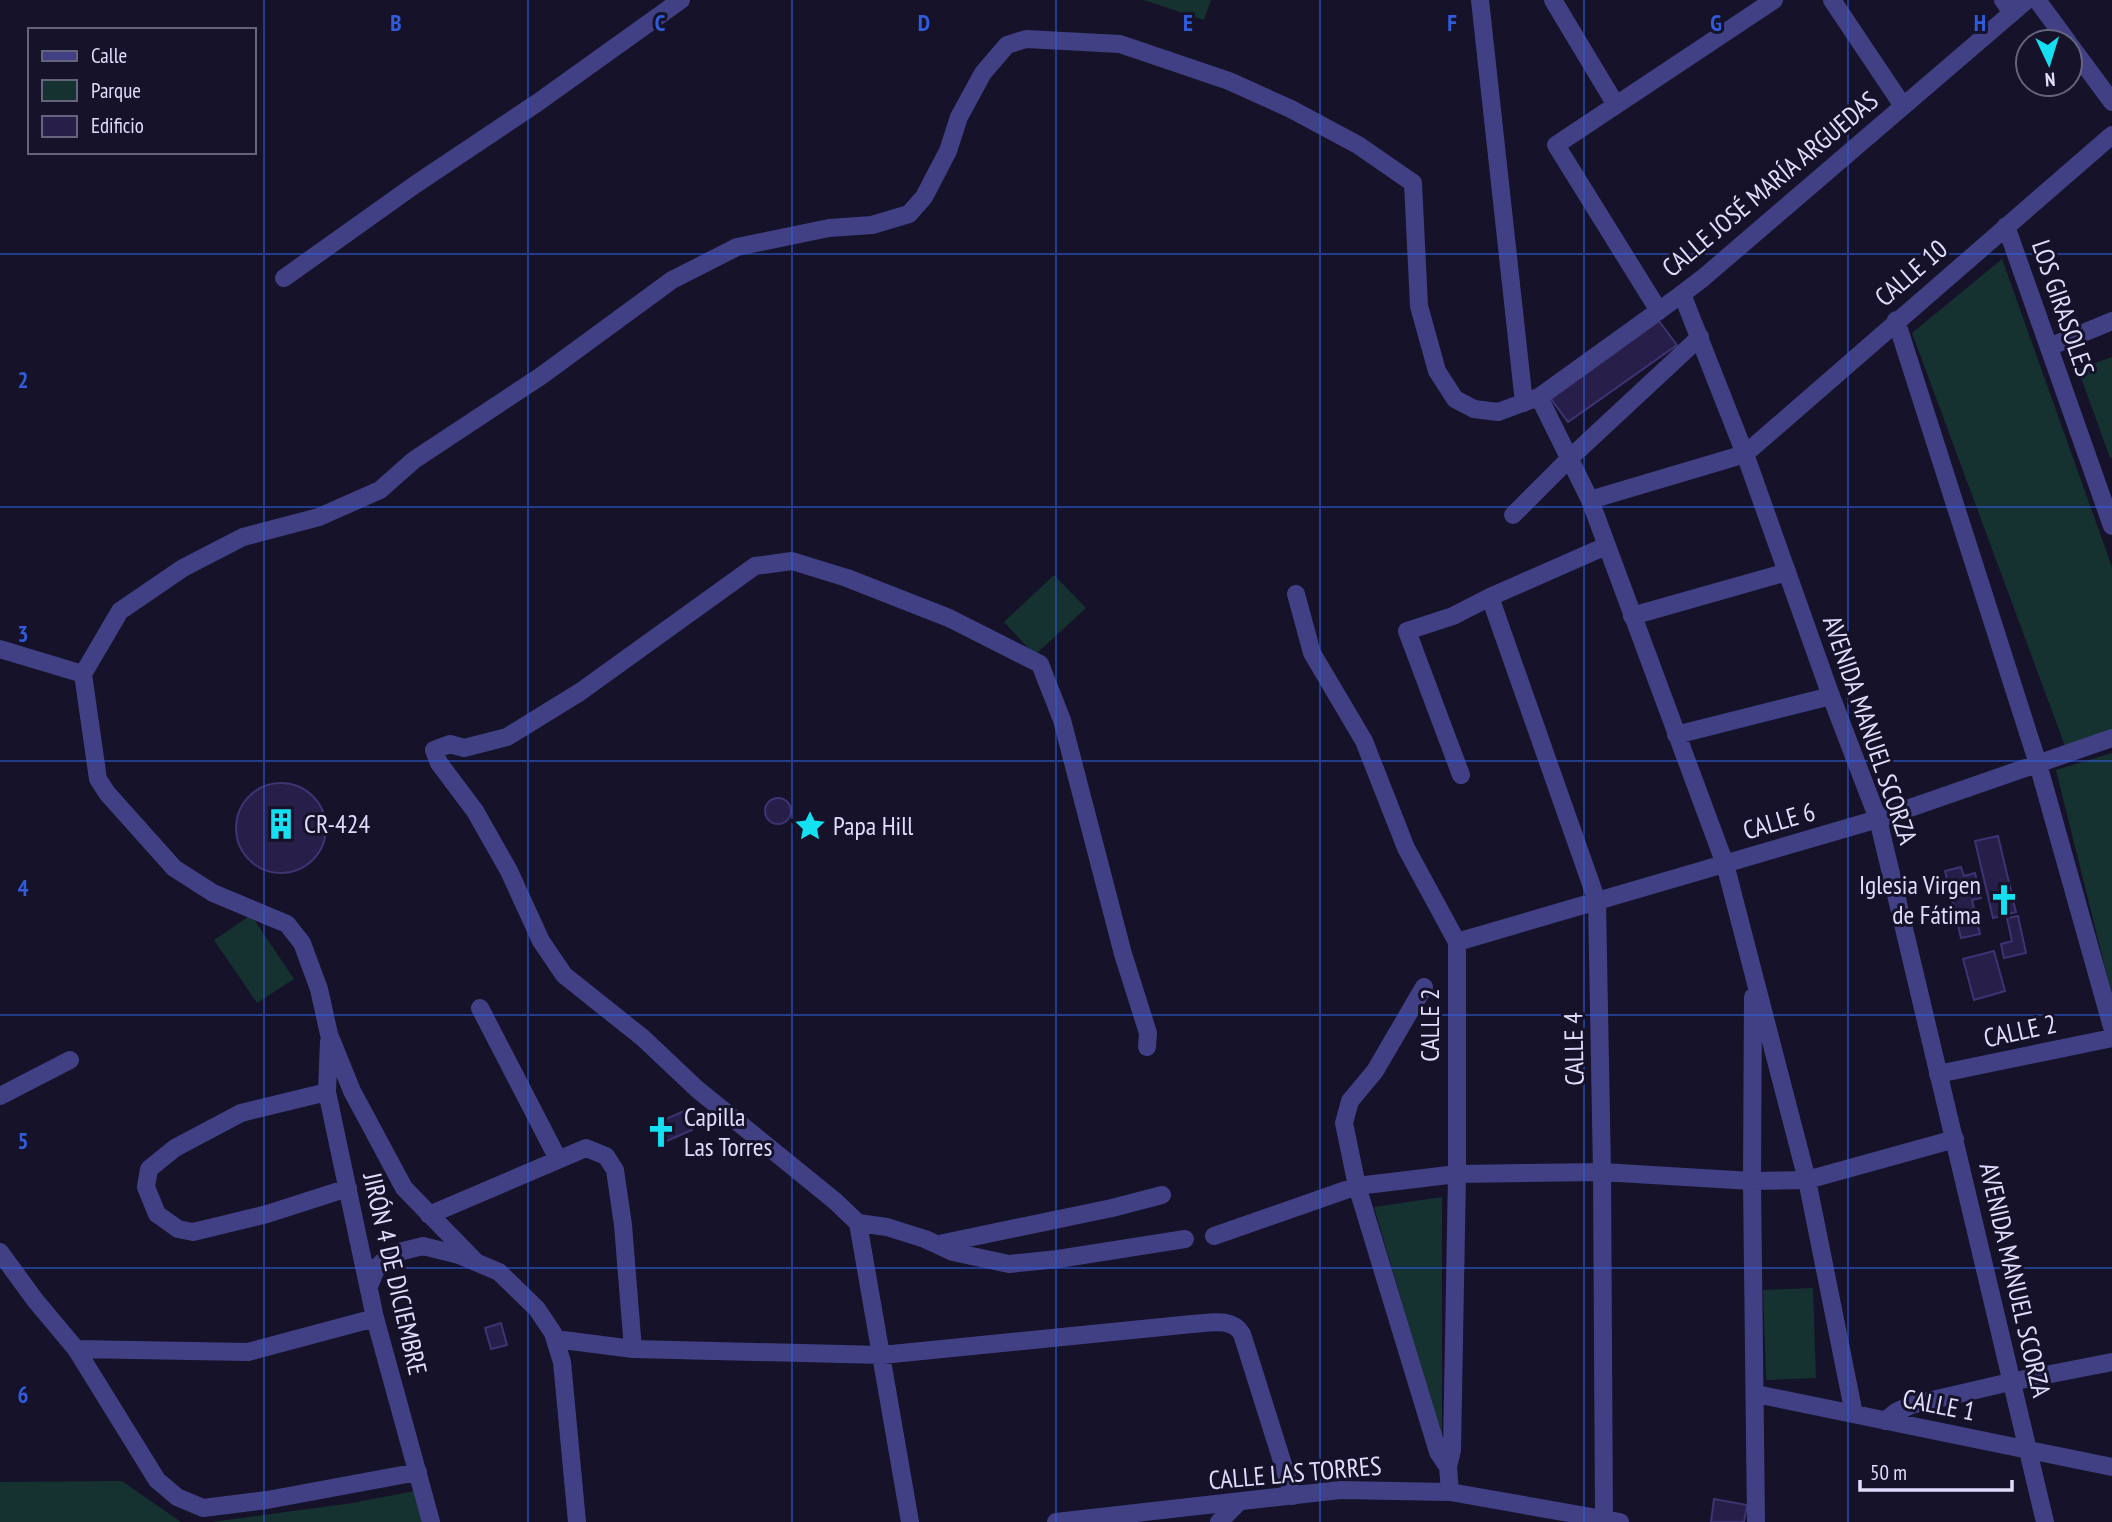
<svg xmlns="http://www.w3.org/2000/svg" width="2112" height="1522" font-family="'PT Sans Narrow',sans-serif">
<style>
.green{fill:#153231}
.building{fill:#271f49;stroke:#3e3373;stroke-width:2}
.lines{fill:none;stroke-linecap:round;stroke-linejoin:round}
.pedestrian{stroke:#414085;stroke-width:18}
.minor{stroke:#414085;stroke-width:18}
.tertiary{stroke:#414085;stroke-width:18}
.grid{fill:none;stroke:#305cdc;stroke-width:2;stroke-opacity:0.55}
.labels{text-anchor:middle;stroke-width:6;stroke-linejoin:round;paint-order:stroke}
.street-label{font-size:26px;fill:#dfdcfd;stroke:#151229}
.poi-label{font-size:26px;fill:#dfdcfd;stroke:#151229;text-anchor:start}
.grid-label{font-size:23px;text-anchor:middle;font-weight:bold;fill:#305cdc;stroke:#151229;stroke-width:6;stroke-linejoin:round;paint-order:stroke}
</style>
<rect width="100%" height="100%" fill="#151229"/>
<path class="green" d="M 1144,0 L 1211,0 L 1204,20 Z
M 2002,259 L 2112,567 L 2112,730 L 2065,746 L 1912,333 Z
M 2112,357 L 2112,457 L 2110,458 L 2078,369 Z
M 1054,575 L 1086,608 L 1035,655 L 1004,622 Z
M 2112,753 L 2112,996 L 2056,770 Z
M 251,915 L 294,979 L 257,1003 L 214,940 Z
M 1442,1197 L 1442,1439 L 1374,1207 Z
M 1813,1288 L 1816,1378 L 1766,1380 L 1763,1290 Z
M 122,1481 L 181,1522 L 0,1522 L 0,1482 Z
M 415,1491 L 423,1522 L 212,1522 L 352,1503 Z"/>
<path class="building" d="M 1659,321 L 1677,345 L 1568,422 L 1551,399 Z
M236 828a45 45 0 1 1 90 0a45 45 0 1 1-90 0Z
M765 811a13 13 0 1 1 26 0a13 13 0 1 1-26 0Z
M 1998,836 L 2016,912 L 1993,918 L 1975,841 Z
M 1961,867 L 1964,876 L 1975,873 L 1981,898 L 1972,900 L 1980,934 L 1961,938 L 1945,871 Z
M 2018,916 L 2026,953 L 2004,958 L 2001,944 L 2012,941 L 2007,918 Z
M 1994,951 L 2005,991 L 1974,1000 L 1963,959 Z
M 684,1111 L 692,1130 L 660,1144 L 652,1125 Z
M 501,1323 L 507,1345 L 491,1349 L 485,1328 Z
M 1714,1499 L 1747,1505 L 1744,1522 L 1711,1522 Z"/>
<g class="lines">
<path class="pedestrian" d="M 2049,347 L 2112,321"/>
<path class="minor" d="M 1480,0 L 1524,403
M 1553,0 L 1616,105
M 1832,0 L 1903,106
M 2003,0 L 2012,13
M 2037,0 L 2068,42
M 2070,45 L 2112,102
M 2006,226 L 2112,526
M 284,278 L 416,184 L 537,103 L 681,0
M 1659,311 L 1556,145 L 1774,0
M 1896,320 L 2038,764 L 2112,1027
M 1539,397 L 1590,500 L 1725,864 L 1807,1180 L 1854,1414
M 1590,500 L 1745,454 L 2112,135
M 1513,515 L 1570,458 L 1700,337
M 1296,594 L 1312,653 L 1364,741 L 1406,848 L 1457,942 L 1457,1174 L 1452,1450 L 1448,1467 L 1450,1492
M 1490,597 L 1597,901 L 1602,1172 L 1604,1519
M 1632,616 L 1787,572
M 0,649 L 83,674
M 1676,735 L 1831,696
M 1461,775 L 1407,631 L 1453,616 L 1490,597 L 1606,546
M 1457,942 L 1878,819 L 2112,738
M 1424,987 L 1375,1071 L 1350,1101 L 1344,1123 L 1357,1186 L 1438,1452 L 1448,1467
M 1753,997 L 1752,1181 L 1756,1522
M 480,1008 L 558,1159
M 329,1041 L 327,1092 L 375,1318 L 431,1522
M 1147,1047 L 1148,1033 L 1123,954 L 1062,720 L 1040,664 L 949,618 L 847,578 L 792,561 L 755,566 L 580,692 L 507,737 L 464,748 L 450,744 L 434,750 L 439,763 L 475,811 L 509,871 L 541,941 L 564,975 L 643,1038 L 697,1089 L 835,1201 L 858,1223 L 887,1227 L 925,1239 L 953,1252 L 1009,1264 L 1058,1259 L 1185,1239
M 1938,1074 L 2112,1038
M 327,1092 L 241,1113 L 175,1148 L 149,1169 L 146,1187 L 157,1214 L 178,1229 L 193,1232 L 267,1214 L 348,1188
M 0,1096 L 70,1060
M 429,1215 L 586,1148 L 606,1156 L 615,1170 L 623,1225 L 633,1349
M 858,1223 L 910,1522
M 1214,1236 L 1357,1186 L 1457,1174 L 1602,1172 L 1752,1181 L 1807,1180 L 1955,1139
M 939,1244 L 1112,1208 L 1162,1195
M 0,1252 L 35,1300 L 76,1349 L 157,1480 L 177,1497 L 203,1508 L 267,1500 L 418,1472
M 476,1262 L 404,1188 L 352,1091 L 329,1034 L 319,989 L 302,943 L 287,924 L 213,893 L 174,868 L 107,793 L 98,779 L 83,674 L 120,611 L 183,568 L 243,537 L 319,517 L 380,490 L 414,460 L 541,376 L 672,280 L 737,247 L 829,228 L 872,225 L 909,214 L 924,197 L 948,151 L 959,117 L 983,73 L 1007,45 L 1026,39 L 1120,44 L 1229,81 L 1291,109 L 1358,145 L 1413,183 L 1419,306 L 1437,371 L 1455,399 L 1474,409 L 1498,412 L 1539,397 L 1682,294
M 369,1286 L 377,1267 L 391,1254 L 423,1246 L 459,1255 L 499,1272 L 537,1309 L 553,1333 L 562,1362 L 577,1522
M 555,1339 L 633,1349 L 882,1355 L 1192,1324 C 1209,1323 1232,1317 1242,1334 L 1293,1496
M 76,1349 L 248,1352 L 375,1318
M 1756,1394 L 2112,1467
M 1885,1421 L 1896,1412 L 1911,1405 L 2010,1382 L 2112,1362
M 1219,1522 L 1238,1503"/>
<path class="tertiary" d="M 2027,0 L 1703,278 L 1682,294 L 1745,454 L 1831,696 L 1878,819 L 2045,1522
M 1056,1522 L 1340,1490 L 1450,1492 L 1620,1522"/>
</g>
<path class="grid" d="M 264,0 L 264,1522M 528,0 L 528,1522M 792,0 L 792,1522M 1056,0 L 1056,1522M 1320,0 L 1320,1522M 1584,0 L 1584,1522M 1848,0 L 1848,1522M 0,254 L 2112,254M 0,507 L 2112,507M 0,761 L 2112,761M 0,1015 L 2112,1015M 0,1268 L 2112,1268"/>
<defs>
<symbol id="building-bare" viewBox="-9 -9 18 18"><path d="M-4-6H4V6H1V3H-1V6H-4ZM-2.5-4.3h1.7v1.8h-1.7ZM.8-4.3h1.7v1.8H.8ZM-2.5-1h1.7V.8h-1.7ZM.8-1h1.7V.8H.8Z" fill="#14e0f1" stroke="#151229" stroke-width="2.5" paint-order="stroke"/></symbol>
<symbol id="sight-bare" viewBox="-9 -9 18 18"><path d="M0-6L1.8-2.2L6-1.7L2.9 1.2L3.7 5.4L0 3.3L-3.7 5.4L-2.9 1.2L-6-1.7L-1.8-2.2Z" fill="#14e0f1" stroke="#151229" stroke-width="2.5" paint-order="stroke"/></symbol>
<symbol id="church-bare" viewBox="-9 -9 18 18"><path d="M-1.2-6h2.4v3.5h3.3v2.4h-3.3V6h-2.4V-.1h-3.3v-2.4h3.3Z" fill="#14e0f1" stroke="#151229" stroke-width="2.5" paint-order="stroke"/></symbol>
</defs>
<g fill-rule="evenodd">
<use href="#building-bare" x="259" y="802" width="44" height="44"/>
<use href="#sight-bare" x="788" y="804" width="44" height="44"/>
<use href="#church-bare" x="1982" y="878" width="44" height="44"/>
<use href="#church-bare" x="639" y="1110" width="44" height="44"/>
</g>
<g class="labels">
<g class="street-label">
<text transform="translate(1770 184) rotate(-40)" y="9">CALLE JOSÉ MARÍA ARGUEDAS</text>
<text transform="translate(1911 273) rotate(-41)" y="9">CALLE 10</text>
<text transform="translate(2063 308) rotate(71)" y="9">LOS GIRASOLES</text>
<text transform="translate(1870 730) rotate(71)" y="9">AVENIDA MANUEL SCORZA</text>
<text transform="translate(1779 821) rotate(-16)" y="9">CALLE 6</text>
<text transform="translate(1430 1025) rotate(-90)" y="9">CALLE 2</text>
<text transform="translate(2020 1031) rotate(-12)" y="9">CALLE 2</text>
<text transform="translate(1574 1049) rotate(-91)" y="9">CALLE 4</text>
<text transform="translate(395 1274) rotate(77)" y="9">JIRÓN 4 DE DICIEMBRE</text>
<text transform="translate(2015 1280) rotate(77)" y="9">AVENIDA MANUEL SCORZA</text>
<text transform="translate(1939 1405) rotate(11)" y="9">CALLE 1</text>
<text transform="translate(1295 1473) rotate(-5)" y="9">CALLE LAS TORRES</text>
</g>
<g class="poi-label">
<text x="304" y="833">CR-424</text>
<text x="833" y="835">Papa Hill</text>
<text x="1981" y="894" text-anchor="end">Iglesia Virgen<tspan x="1981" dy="30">de Fátima</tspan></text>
<text x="684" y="1126">Capilla<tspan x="684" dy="30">Las Torres</tspan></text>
</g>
</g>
<g class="grid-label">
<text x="396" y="31">B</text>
<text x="660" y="31">C</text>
<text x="924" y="31">D</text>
<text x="1188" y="31">E</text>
<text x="1452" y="31">F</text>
<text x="1716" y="31">G</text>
<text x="1980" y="31">H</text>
<text x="23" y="388">2</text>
<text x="23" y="642">3</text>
<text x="23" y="896">4</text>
<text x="23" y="1149">5</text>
<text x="23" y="1403">6</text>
</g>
<rect x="28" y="28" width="228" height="126" fill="#151229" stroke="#66637e" stroke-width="2"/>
<rect x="42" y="51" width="35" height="10" fill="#414085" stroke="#66637e" stroke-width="2"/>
<text x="91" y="63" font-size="21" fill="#dfdcfd">Calle</text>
<rect x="42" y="80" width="35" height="21" fill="#153231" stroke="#66637e" stroke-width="2"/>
<text x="91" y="98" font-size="21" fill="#dfdcfd">Parque</text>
<rect x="42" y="116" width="35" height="21" fill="#271f49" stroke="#66637e" stroke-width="2"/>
<text x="91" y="133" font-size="21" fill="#dfdcfd">Edificio</text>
<g transform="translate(2049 63) rotate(176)"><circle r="33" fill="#151229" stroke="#66637e" stroke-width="2"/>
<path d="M0-5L12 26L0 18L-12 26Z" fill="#14e0f1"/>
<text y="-10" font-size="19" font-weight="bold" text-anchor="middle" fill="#dfdcfd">N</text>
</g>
<path d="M1860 1480v10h152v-10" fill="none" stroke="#dfdcfd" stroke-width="3.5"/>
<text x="1870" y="1480" font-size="21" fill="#dfdcfd" stroke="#151229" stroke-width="5" paint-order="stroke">50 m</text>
</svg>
